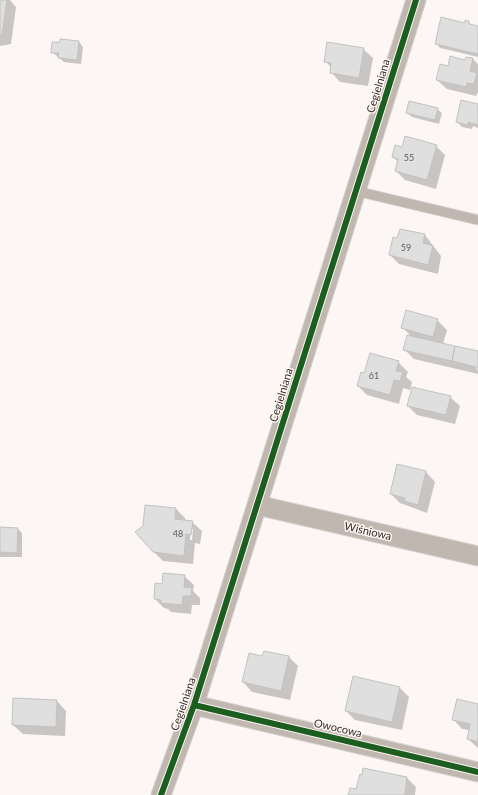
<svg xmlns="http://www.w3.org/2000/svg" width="478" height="795" font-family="Lato,sans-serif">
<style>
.shadow{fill:#0003;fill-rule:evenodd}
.building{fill:#dedfde;stroke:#c2c2c2}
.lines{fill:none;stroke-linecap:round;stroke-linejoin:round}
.lane-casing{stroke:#d7d2d0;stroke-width:11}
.street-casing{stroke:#d7d2d0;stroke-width:21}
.lane{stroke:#c0b7b1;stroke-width:9}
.street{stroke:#c0b7b1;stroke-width:19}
.cycleway-casing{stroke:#fff6f1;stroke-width:8}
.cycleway{stroke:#1b5e20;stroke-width:6}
.labels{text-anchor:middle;stroke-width:3;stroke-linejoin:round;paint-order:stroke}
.number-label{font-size:9px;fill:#5f5c58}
.street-label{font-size:11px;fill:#312c28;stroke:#fff6f1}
</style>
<rect width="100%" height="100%" fill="#fcf7f4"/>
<path class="shadow" d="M 0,0 L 10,0 L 16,7 L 11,44 L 0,46 Z
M 469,22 L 472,26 L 478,27 L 478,57 L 440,48 L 436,43 Z
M 79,42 L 83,47 L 81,64 L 64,62 L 52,52 Z
M 363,49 L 373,58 L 368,86 L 340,82 L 331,72 L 332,68 L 325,61 Z
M 466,58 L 473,59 L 478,64 L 478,92 L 476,96 L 447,89 L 437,80 L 449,67 L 465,61 Z
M 478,105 L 478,128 L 473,126 L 472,129 L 462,127 L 457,122 Z
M 437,109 L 442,113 L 439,124 L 412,117 L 407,113 Z
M 436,146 L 445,155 L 436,189 L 405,180 L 396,171 L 398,162 L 393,157 L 402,149 Z
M 425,235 L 441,256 L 438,274 L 399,264 L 390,255 Z
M 437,320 L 447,330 L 443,344 L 478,352 L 478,374 L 414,359 L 405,350 L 411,336 L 402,327 Z
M 398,362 L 408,372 L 406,377 L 412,382 L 410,390 L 403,388 L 399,404 L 367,395 L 358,386 L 365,374 Z
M 450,397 L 460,406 L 455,424 L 417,415 L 408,406 Z
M 398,466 L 426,472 L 435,482 L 427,513 L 400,503 L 391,494 Z
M 146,506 L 176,509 L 185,518 L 185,521 L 192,522 L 202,531 L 200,544 L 195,543 L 193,564 L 163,561 L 154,552 L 144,526 ZM 191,529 L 193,529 L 192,540 L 190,540 Z
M 0,528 L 18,529 L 22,533 L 22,557 L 0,557 Z
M 184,576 L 194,585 L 193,591 L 200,598 L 200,605 L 192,605 L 191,614 L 171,612 L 168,609 L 164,608 L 155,599 L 156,585 L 163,585 Z
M 249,654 L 263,657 L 289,657 L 298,666 L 290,700 L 252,692 L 243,682 Z
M 400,688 L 409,697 L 402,730 L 355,720 L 346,711 Z
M 57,701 L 66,711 L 65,736 L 23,734 L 13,725 Z
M 478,705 L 478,748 L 468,739 L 470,730 L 462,729 L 453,719 Z
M 407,778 L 416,787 L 415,795 L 349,795 L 357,790 Z"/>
<path class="building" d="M 0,0 L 7,0 L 2,35 L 0,35 Z
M 441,17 L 465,23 L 465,20 L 469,21 L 469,24 L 478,26 L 478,54 L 435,44 Z
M 60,39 L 79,41 L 77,60 L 58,58 L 59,53 L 51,53 L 52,42 L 60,42 Z
M 327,42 L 364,48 L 359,78 L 330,73 L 331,63 L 324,62 Z
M 450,56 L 465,60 L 466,57 L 473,58 L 470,71 L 477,73 L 474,84 L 467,83 L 466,87 L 436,80 L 440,64 L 448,66 Z
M 461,100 L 478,104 L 478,125 L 468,122 L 468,125 L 456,122 Z
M 409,101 L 438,108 L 435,120 L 406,113 Z
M 405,136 L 437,145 L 427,180 L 395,171 L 398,159 L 392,157 L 395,145 L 402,147 Z
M 400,229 L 425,234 L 423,243 L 433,246 L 428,265 L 389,255 L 393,237 L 397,238 Z
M 406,310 L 438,319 L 433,337 L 401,328 Z
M 407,335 L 455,346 L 452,361 L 403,350 Z
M 455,346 L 478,351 L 478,371 L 475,370 L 476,367 L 452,361 Z
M 370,353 L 399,361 L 396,371 L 403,372 L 400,381 L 394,380 L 390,395 L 357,386 L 361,372 L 364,373 Z
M 412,387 L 451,396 L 446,415 L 407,406 Z
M 397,464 L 426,471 L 418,505 L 404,501 L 405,498 L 390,494 Z
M 145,505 L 176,508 L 175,519 L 193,521 L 191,535 L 186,534 L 184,556 L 153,552 L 135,532 L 143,526 Z
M 0,527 L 18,528 L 17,553 L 0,552 Z
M 163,573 L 185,575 L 184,587 L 192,588 L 191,596 L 183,596 L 182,605 L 161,603 L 161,600 L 154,599 L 155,583 L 162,584 Z
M 264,651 L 289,656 L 281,691 L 242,682 L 249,653 L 262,656 Z
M 353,676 L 400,687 L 392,722 L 345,711 Z
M 13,698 L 57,700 L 56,727 L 12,725 Z
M 457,699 L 478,704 L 478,742 L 467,739 L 470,724 L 452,720 Z
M 363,768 L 407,777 L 405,795 L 348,795 L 350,788 L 356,789 L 360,774 L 362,775 Z"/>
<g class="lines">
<defs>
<path id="lane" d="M 356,191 L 478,220"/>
<path id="street" d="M 257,505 L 478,556
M 194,705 L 478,772
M 161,795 L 194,705 L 416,0"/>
</defs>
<use href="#lane" class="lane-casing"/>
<use href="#street" class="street-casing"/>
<use href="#lane" class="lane"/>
<use href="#street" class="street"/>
<defs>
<path id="cycleway" d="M 194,705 L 478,772
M 161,795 L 194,705 L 416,0"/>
</defs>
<use href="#cycleway" class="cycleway-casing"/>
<use href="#cycleway" class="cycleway"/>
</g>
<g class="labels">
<g class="number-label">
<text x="409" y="161">55</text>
<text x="406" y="251">59</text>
<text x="374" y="379">61</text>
<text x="178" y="537">48</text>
</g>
<g class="street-label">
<text transform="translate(378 86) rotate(-73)" y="4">Cegielniana</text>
<text transform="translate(281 395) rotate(-73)" y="4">Cegielniana</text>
<text transform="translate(368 531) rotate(13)" y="4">Wiśniowa</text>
<text transform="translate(183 704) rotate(-71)" y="4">Cegielniana</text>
<text transform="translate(338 728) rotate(13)" y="4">Owocowa</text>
</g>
</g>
</svg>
